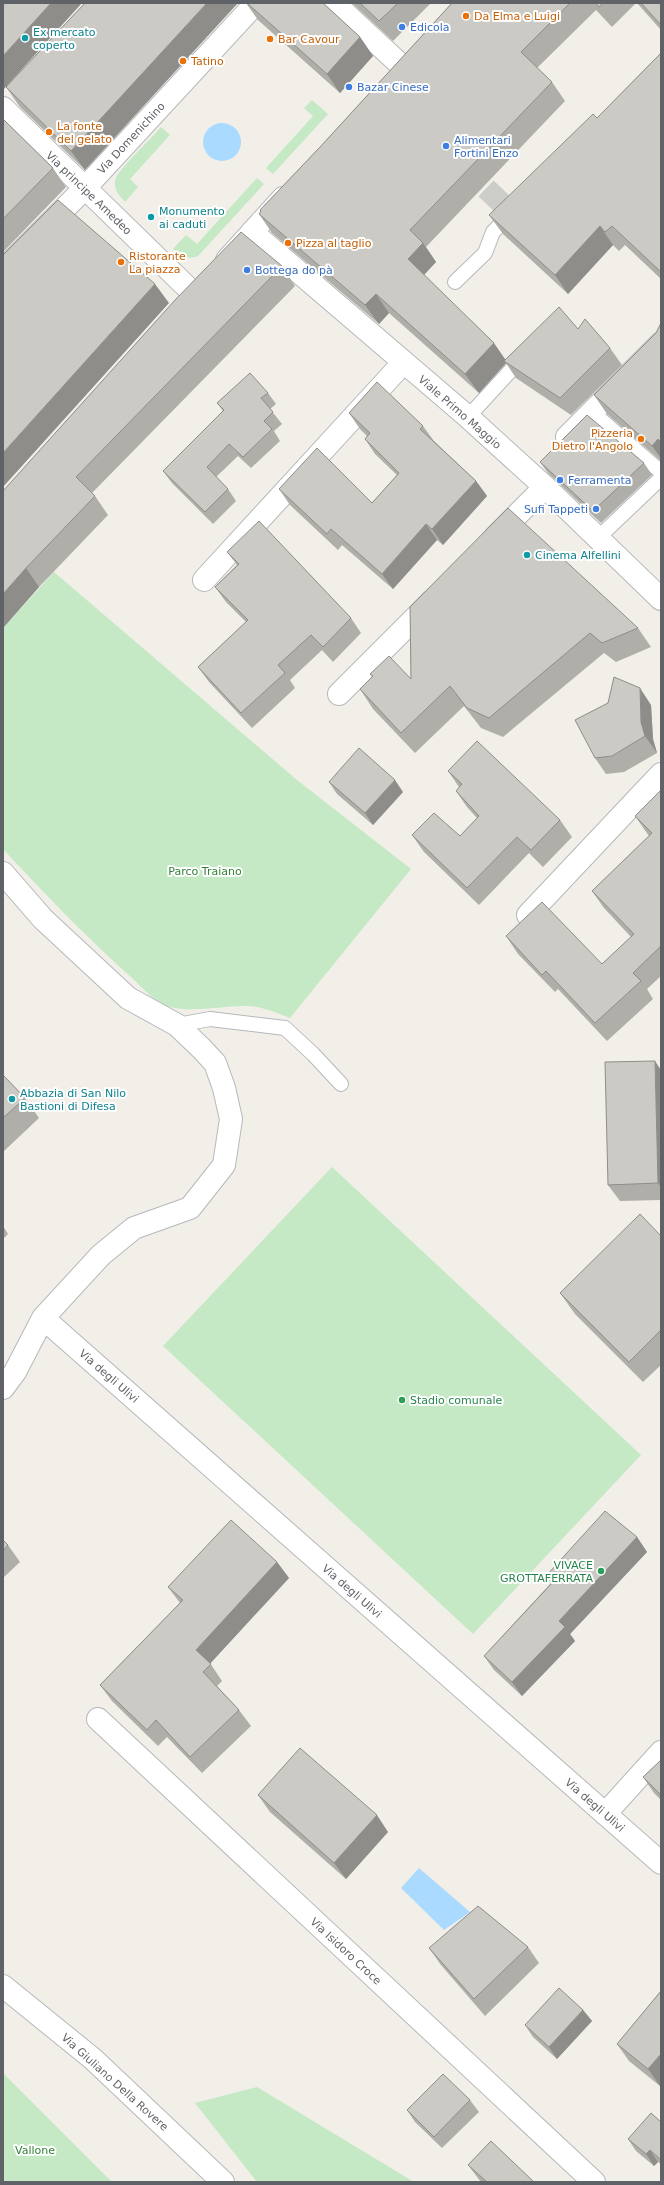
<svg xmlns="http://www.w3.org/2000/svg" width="664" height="2185" font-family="'DejaVu Sans',sans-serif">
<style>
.green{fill:#c5e8c5}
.water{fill:#aadaff}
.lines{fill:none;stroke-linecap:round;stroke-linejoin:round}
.street-tunnel{stroke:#ccccc8;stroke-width:22;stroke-dasharray:22 11;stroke-linecap:butt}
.lane-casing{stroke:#b5b8bc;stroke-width:16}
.street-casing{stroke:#b5b8bc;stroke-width:24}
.lane{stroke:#fff;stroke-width:14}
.street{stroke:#fff;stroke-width:22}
.wall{fill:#afaea9}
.shaded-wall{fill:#8f8d8a}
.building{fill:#cccac5;stroke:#8f8d8a}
.food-dot{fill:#e8710a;stroke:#fff;stroke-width:1.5}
.shop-dot{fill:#3f7fe0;stroke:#fff;stroke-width:1.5}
.culture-dot{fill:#0f9aa8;stroke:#fff;stroke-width:1.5}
.leisure-dot{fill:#2e9e5b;stroke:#fff;stroke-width:1.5}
.labels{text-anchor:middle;stroke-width:4;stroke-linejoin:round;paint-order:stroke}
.food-label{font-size:11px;fill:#c56008;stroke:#fff;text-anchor:start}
.shop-label{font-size:11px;fill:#366cbe;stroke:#fff;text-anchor:start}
.culture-label{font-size:11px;fill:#0d838f;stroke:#fff;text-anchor:start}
.street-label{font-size:11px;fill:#5f6368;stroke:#fff}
.park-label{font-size:11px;fill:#348238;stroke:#fff}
.leisure-label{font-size:11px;fill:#27864d;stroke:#fff;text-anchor:start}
</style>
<rect width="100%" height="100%" fill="#f1efe8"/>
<path class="green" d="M 312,100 L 328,114 L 273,174 L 266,168 L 313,116 L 304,108 Z
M 161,127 L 170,135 L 130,179 L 138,187 L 125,202 C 119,195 112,188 116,178 C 119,169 153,137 161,127 Z
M 257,178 L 264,184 L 198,256 C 186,260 181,257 173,249 L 186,235 L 197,244 Z
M 54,572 L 297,780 L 411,869 L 290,1018 C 277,1013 263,1007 249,1006 C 223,1005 196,1013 170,1007 C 155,1003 143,988 132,978 C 86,937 44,893 3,849 L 3,628 Z
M 332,1167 L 641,1455 L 473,1634 L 163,1346 Z
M 3,2073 L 112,2182 L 3,2182 Z
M 257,2087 L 414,2182 L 257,2182 L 195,2103 Z"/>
<path class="water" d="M203 142a19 19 0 1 1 38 0a19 19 0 1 1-38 0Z
M 419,1868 L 470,1912 L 444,1930 L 401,1888 Z"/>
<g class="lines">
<path class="street-tunnel" d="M 462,166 L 512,213"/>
<defs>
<path id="lane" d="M 455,282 L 485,253 L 493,232 L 511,214
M 592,412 L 661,472
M 468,417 L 523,357
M 598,538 L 661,478
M 177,1025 L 210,1019 L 285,1028 L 313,1054 L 341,1084"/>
<path id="street" d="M 334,3 L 404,68
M 3,108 L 194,294
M 252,232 L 468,417 L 545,487 L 661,599
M 227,260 L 283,198
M 3,270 L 84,189 L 256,3
M 567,437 L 661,343
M 495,537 L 545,487
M 204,580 L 403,363
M 339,694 L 432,601
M 3,873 L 43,919 L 128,998 L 177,1025 L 201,1048 L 215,1063 L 224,1088 L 231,1119 L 224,1165 L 190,1208 L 134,1228 L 101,1255 L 43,1318 L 15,1372 L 3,1388
M 528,915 L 661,774
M 43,1318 L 661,1863
M 98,1719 L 594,2182
M 605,1814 L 661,1752
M 3,1986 L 93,2059 L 223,2182"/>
</defs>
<use href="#lane" class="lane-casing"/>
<use href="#street" class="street-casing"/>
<use href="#lane" class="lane"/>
<use href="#street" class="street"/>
</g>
<path class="wall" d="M 85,3 L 85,170 L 20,107 L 6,87 Z
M 246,3 L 323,3 L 360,37 L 373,56 L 340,93 L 258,20 Z
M 352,3 L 431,3 L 393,41 Z
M 452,3 L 636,3 L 612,27 L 596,10 L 537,68 L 552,82 L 565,101 L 426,247 L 436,262 L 424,275 L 506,360 L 578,329 L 610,348 L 622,365 L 571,415 L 516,378 L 506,363 L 479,393 L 389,313 L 379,324 L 272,233 L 259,214 L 261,212 L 260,210 L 321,146 Z
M 637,3 L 661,3 L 661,30 Z
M 661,53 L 661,279 L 625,245 L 619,251 L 613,245 L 568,294 L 503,234 L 489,215 L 597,118 Z
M 3,119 L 53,168 L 66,187 L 3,252 Z
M 282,266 L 295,286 L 92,493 L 95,496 L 108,515 L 39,587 L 3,628 L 3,491 Z
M 661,323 L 661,461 L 607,414 L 594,395 L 656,333 Z
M 268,393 L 276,404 L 270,409 L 282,424 L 274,431 L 280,441 L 251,468 L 238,456 L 216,477 L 228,489 L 236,501 L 213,524 L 172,483 L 163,471 L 223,411 L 217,403 Z
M 349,413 L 423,426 L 434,441 L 476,481 L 487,496 L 443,545 L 437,540 L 393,589 L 342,545 L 338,550 L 290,505 L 279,489 L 372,503 L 397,475 L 375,454 L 365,439 L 367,436 L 360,429 Z
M 540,462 L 644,463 L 652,475 L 601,523 L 548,473 Z
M 227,552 L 351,618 L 361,633 L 333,662 L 322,650 L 290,680 L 295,688 L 252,728 L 209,682 L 198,667 L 246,622 L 226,602 L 215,587 L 237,565 Z
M 410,607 L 638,628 L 651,647 L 616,662 L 604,653 L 503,737 L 481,728 L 464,706 L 415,753 L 373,709 L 360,689 L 372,677 L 370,674 L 411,679 Z
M 651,705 L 653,739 L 657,753 L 624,772 L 606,774 L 595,758 Z
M 448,771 L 560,820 L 572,837 L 543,867 L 529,853 L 479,905 L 424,852 L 412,835 L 460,836 L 477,818 L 467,807 L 456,791 L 459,787 Z
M 329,782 L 403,792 L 373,825 L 337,794 Z
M 661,790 L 661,976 L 647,989 L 653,999 L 607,1041 L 558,989 L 555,992 L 518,954 L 506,936 L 602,964 L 631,937 L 604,908 L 592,891 L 649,836 L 635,816 Z
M 661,1070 L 661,1200 L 620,1201 L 608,1185 Z
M 3,1075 L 25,1098 L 39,1118 L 3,1152 Z
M 3,1226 L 8,1234 L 3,1239 Z
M 661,1236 L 661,1365 L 643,1382 L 575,1314 L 560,1293 Z
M 637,1537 L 647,1552 L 570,1634 L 575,1641 L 522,1696 L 494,1670 L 484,1656 L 551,1583 L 546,1576 Z
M 3,1540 L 8,1545 L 20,1562 L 3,1578 Z
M 277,1562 L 289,1578 L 210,1663 L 222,1681 L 217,1686 L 239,1710 L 251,1726 L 202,1773 L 167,1737 L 158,1746 L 112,1701 L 100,1685 L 180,1603 L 168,1587 Z
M 661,1760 L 661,1800 L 654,1793 L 643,1777 Z
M 258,1795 L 388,1832 L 346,1879 L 270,1812 Z
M 528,1947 L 539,1963 L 485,2016 L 441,1965 L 429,1948 Z
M 661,1991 L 661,2084 L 660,2086 L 629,2061 L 617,2044 Z
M 583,2010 L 592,2021 L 557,2059 L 533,2037 L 525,2025 Z
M 470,2100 L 479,2112 L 442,2148 L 415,2122 L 407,2110 Z
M 661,2122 L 661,2164 L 658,2162 L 654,2166 L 636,2151 L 628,2139 Z
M 468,2165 L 534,2182 L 481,2182 Z"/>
<path class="shaded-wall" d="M 51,3 L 82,3 L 3,90 L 3,56 Z
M 207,3 L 238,3 L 85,170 L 71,151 Z
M 360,37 L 373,56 L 340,93 L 327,74 Z
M 600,226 L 613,245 L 568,294 L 555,275 Z
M 423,243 L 436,262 L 421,278 L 408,259 Z
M 155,284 L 169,303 L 3,487 L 3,453 Z
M 376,294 L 389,313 L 379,324 L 365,305 Z
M 494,343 L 507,362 L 504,361 L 506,363 L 479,393 L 465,374 Z
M 658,439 L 661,443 L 661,458 L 652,446 Z
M 476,481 L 487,496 L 443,545 L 432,529 Z
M 426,524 L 437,540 L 393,589 L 382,574 Z
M 26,568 L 39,587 L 3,628 L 3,594 Z
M 640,688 L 651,705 L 653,739 L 657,753 L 645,736 L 641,722 Z
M 395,780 L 403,792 L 373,825 L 365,813 Z
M 655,1061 L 661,1070 L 661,1188 L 658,1183 Z
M 637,1537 L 647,1552 L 570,1634 L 575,1641 L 522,1696 L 512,1682 L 559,1621 Z
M 277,1562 L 289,1578 L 208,1666 L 196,1650 Z
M 377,1815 L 388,1832 L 346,1879 L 334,1863 Z
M 583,2010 L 592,2021 L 557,2059 L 549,2047 Z
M 661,2054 L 661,2084 L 660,2086 L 648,2069 Z
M 650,2150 L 658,2162 L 654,2166 L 646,2154 Z"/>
<path class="building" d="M 3,3 L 51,3 L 3,56 Z
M 85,3 L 207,3 L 71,151 L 6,87 Z
M 247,3 L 323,3 L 360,37 L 327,74 Z
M 360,3 L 398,3 L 379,21 Z
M 452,3 L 570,3 L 521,52 L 552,82 L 410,230 L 423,243 L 408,259 L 494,343 L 465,374 L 376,294 L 365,305 L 259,214 L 261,211 L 260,210 L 321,146 Z
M 595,3 L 603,3 L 599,7 Z
M 641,3 L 661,3 L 661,25 Z
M 661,53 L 661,272 L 612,226 L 605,232 L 600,226 L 555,275 L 489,215 L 593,114 L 597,118 Z
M 3,119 L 53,168 L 3,219 Z
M 58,200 L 155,284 L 3,453 L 3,255 Z
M 241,232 L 282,266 L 76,477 L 95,496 L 26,568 L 3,594 L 3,491 L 176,299 Z
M 559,307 L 578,329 L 585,319 L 610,348 L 560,398 L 504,361 Z
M 661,323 L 661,442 L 658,439 L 652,446 L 594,395 L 656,333 Z
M 250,373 L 268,393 L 261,398 L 273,412 L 264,421 L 272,429 L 243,457 L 229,444 L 207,467 L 228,489 L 205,512 L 163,471 L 224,410 L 217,403 Z
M 377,382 L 423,426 L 420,429 L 476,481 L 432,529 L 426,524 L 382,574 L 331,529 L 327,534 L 279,489 L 317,448 L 372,503 L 399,473 L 365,439 L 370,433 L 349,413 Z
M 587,415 L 644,463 L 593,511 L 540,462 Z
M 508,508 L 638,628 L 602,643 L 590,633 L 489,718 L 467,708 L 450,686 L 401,733 L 360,689 L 373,676 L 370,674 L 389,656 L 411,679 L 410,607 Z
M 259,521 L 351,618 L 323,647 L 311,635 L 278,665 L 285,673 L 241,713 L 198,667 L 248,620 L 215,587 L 239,564 L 227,552 Z
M 614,677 L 640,688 L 641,722 L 645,736 L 612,756 L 595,758 L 575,720 L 608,703 Z
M 477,741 L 560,820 L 531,850 L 517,837 L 467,888 L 412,835 L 434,813 L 460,836 L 479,816 L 456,791 L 462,784 L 448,771 Z
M 359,748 L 395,780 L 365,813 L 329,782 Z
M 661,790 L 661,946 L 633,973 L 641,981 L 595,1023 L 546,971 L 542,975 L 506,936 L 542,902 L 602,964 L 634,934 L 592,891 L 652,833 L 635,816 Z
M 655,1061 L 658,1183 L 608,1185 L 605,1062 Z
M 3,1075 L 25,1098 L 3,1118 Z
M 640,1214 L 661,1236 L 661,1330 L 629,1362 L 560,1293 Z
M 605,1511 L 637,1537 L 559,1621 L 565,1627 L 512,1682 L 484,1656 L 553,1582 L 546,1576 Z
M 231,1520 L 277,1562 L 196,1650 L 211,1664 L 203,1672 L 239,1710 L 190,1757 L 156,1720 L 147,1730 L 100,1685 L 183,1600 L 168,1587 Z
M 3,1540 L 8,1545 L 3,1551 Z
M 300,1748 L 377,1815 L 334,1863 L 258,1795 Z
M 661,1760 L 661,1795 L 643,1777 Z
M 478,1906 L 528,1947 L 474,1999 L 429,1948 Z
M 559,1988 L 583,2010 L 549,2047 L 525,2025 Z
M 661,1991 L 661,2054 L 648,2069 L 617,2044 Z
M 443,2074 L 470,2100 L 434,2137 L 407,2110 Z
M 651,2113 L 661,2122 L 661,2160 L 650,2150 L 646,2154 L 628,2139 Z
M 491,2141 L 534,2182 L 487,2182 L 468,2165 Z"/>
<g class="food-dot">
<circle cx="466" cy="16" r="4"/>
<circle cx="270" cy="39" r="4"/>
<circle cx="183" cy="61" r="4"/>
<circle cx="49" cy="132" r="4"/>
<circle cx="288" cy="243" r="4"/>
<circle cx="121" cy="262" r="4"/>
<circle cx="641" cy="439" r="4"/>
</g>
<g class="shop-dot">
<circle cx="402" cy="27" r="4"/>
<circle cx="349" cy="87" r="4"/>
<circle cx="446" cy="146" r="4"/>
<circle cx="247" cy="270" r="4"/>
<circle cx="560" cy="480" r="4"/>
<circle cx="596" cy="509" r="4"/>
</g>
<g class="culture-dot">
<circle cx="25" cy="38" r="4"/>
<circle cx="151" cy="217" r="4"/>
<circle cx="527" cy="555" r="4"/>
<circle cx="12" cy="1099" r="4"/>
</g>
<g class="leisure-dot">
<circle cx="402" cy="1400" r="4"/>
<circle cx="601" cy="1571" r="4"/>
</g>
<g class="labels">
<g class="food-label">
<text x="474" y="20">Da Elma e Luigi</text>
<text x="278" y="43">Bar Cavour</text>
<text x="191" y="65">Tatino</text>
<text x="57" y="130">La fonte<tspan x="57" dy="13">del gelato</tspan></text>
<text x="296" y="247">Pizza al taglio</text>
<text x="129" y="260">Ristorante<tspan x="129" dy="13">La piazza</tspan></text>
<text x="633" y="437" text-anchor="end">Pizzeria<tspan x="633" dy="13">Dietro l'Angolo</tspan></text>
</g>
<g class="shop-label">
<text x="410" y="31">Edicola</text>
<text x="357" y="91">Bazar Cinese</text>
<text x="454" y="144">Alimentari<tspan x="454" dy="13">Fortini Enzo</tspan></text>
<text x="255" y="274">Bottega do pà</text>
<text x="568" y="484">Ferramenta</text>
<text x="588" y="513" text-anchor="end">Sufi Tappeti</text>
</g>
<g class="culture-label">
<text x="33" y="36">Ex mercato<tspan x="33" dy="13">coperto</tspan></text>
<text x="159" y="215">Monumento<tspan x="159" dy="13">ai caduti</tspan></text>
<text x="535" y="559">Cinema Alfellini</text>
<text x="20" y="1097">Abbazia di San Nilo<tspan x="20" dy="13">Bastioni di Difesa</tspan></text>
</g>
<g class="street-label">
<text transform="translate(131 138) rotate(-47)" y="4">Via Domenichino</text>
<text transform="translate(89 193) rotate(44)" y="4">Via principe Amedeo</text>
<text transform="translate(460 412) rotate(41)" y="4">Viale Primo Maggio</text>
<text transform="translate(109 1376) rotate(41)" y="4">Via degli Ulivi</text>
<text transform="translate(352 1591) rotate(41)" y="4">Via degli Ulivi</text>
<text transform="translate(595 1805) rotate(41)" y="4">Via degli Ulivi</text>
<text transform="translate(346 1951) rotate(43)" y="4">Via Isidoro Croce</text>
<text transform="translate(115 2082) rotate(42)" y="4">Via Giuliano Della Rovere</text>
</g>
<g class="park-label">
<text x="205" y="875">Parco Traiano</text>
<text x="35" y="2154">Vallone</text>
</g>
<g class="leisure-label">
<text x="410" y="1404">Stadio comunale</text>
<text x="593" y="1569" text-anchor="end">VIVACE<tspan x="593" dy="13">GROTTAFERRATA</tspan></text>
</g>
</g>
<rect width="664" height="2185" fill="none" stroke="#5f6368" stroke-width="8"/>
</svg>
